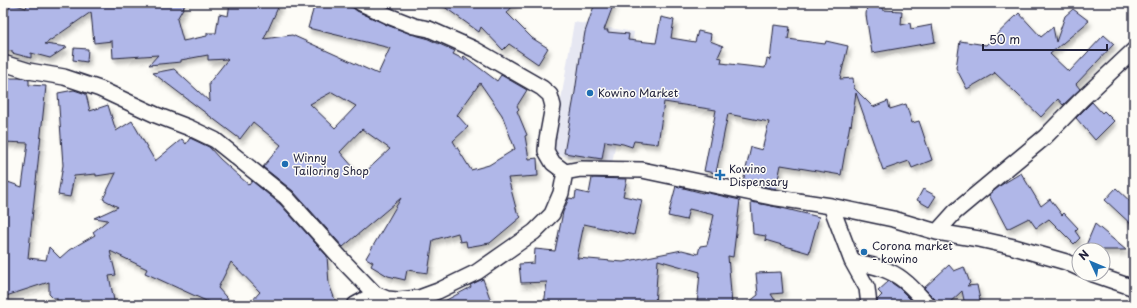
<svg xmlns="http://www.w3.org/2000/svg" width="1137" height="308" font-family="'Playpen Sans',sans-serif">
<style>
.built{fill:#e6e7f2;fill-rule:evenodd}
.building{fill:#b0b7e8;stroke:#22223b;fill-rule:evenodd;filter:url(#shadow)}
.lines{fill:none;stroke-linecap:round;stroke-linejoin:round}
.street-casing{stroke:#22223b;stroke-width:18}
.street{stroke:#fdfcf7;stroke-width:15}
.poi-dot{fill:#1f6fb2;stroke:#fdfcf7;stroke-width:1.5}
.labels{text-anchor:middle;stroke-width:3;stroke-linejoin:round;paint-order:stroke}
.poi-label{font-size:11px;fill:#22223b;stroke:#fdfcf7;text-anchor:start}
</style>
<defs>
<filter id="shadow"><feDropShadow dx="2.5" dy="4.5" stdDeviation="2" flood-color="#0004"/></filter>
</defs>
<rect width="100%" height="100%" fill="#fdfcf7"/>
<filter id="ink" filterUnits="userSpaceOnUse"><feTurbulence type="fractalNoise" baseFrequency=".025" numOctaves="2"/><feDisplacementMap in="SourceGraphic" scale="8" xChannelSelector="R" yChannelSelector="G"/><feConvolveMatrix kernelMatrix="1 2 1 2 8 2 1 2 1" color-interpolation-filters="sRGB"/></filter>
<g filter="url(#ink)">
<path class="built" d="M 574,22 L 634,32 L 612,164 L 552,154 ZM 586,27 L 608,30 L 605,42 L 584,39 ZM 582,44 L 614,49 L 612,62 L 579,57 ZM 574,92 L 605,96 L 603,110 L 572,105 ZM 569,124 L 597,128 L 568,136 Z"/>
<path class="building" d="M 10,3 L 26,8 L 28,3 L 186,3 L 177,19 L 183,41 L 207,36 L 207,33 L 216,33 L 219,14 L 228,16 L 230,3 L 280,3 L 264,39 L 292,35 L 378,74 L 390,48 L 308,28 L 315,3 L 337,3 L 353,8 L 357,11 L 387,25 L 411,34 L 426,38 L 455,51 L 453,54 L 465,60 L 463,57 L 464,56 L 497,81 L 501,75 L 527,90 L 517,106 L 519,109 L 517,111 L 527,135 L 525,136 L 529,159 L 537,158 L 538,176 L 508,178 L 517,212 L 521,217 L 490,243 L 467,247 L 466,241 L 460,242 L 458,233 L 433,240 L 428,273 L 407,270 L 405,280 L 388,276 L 371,266 L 373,262 L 366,258 L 401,198 L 343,247 L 293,191 L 263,167 L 281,145 L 253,122 L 240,139 L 153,73 L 174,69 L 210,102 L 209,83 L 228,59 L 208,60 L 208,55 L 181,60 L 181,62 L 149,65 L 158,55 L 113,58 L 112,41 L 94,43 L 91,12 L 45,44 L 67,47 L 50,58 L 31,53 L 31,58 L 12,53 L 12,51 L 3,50 L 3,28 ZM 480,83 L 502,115 L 515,149 L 489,165 L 471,170 L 453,141 L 468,127 L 457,115 ZM 332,92 L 356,106 L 335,128 L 310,104 ZM 362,129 L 390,149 L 361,176 L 340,152 Z
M 439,3 L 515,3 L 507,13 L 532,38 L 548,48 L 538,64 L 509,44 L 503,50 L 481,27 L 479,32 Z
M 595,3 L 614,3 L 604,30 L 608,30 L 607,32 L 629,34 L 628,40 L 656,43 L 661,17 L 674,20 L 671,38 L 695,42 L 698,31 L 711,34 L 710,41 L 723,46 L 718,57 L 722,58 L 721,63 L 765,68 L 767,59 L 770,60 L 774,25 L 790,27 L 788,39 L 825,44 L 826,41 L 848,46 L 840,79 L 853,78 L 854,88 L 873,107 L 888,101 L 890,109 L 906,104 L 912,123 L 919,121 L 932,160 L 912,168 L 909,161 L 883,170 L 856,93 L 851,126 L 850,124 L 841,175 L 781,165 L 776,189 L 743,182 L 751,147 L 762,150 L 769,122 L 728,114 L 716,173 L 704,171 L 716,110 L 664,102 L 658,144 L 634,141 L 632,147 L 623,144 L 605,141 L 602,159 L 564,153 L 575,92 L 582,44 L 583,44 L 585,32 Z
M 867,3 L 883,3 L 883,10 L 902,11 L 901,25 L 910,23 L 911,29 L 932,25 L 935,42 L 872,53 L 866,15 Z
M 1073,9 L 1089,21 L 1050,54 L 1069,72 L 1104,35 L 1114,44 L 1076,84 L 1080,89 L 1063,105 L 1058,99 L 1041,117 L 994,72 L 995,73 L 967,89 L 956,68 L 960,41 L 986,45 L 1019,13 L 1041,37 L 1053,27 L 1056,42 L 1065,16 Z
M 74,48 L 88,49 L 87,62 L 73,60 Z
M 6,78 L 22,78 L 29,80 L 29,85 L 46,86 L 28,258 L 46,260 L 49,247 L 60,258 L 69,250 L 95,235 L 93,232 L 108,220 L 94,218 L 118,207 L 103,199 L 116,173 L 96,176 L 96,174 L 74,176 L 70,197 L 58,195 L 63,165 L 58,93 L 74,90 L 86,94 L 90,111 L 108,105 L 116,131 L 132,121 L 155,161 L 182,139 L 186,144 L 190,138 L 209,147 L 220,159 L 249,185 L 252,181 L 280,204 L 327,256 L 329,284 L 337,305 L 248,305 L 260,292 L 231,262 L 218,288 L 233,305 L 215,305 L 145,273 L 147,269 L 110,251 L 116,275 L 109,276 L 115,305 L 65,305 L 57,302 L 57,298 L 53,298 L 49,294 L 49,282 L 3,297 L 3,222 L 5,199 L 3,199 L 3,188 L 5,181 L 22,187 L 28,143 L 3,142 L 3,124 Z
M 1092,102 L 1102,113 L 1104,111 L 1114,121 L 1095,140 L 1076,118 Z
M 1021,173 L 1041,206 L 1050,199 L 1062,215 L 1064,213 L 1078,228 L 1075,231 L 1080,238 L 1074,244 L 1049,219 L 1036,228 L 1029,218 L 1007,229 L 989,195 L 1001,185 Z
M 592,178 L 627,179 L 623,196 L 642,200 L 634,235 L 584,224 L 577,258 L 623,262 L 682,250 L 698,254 L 700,246 L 707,245 L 714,215 L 689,209 L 686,220 L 668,216 L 676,186 L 703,193 L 704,192 L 740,200 L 733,257 L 728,256 L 732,305 L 697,305 L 700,272 L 658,260 L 655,305 L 544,305 L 547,282 L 521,283 L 519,264 L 534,263 L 535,249 L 555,251 L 563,212 L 569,198 L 575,199 L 576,191 L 589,194 Z
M 1116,188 L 1134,205 L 1134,227 L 1105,200 Z
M 923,189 L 936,196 L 929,207 L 917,200 Z
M 751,202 L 782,208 L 819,217 L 809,253 L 765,240 L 766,236 L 753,234 Z
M 1095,224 L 1126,250 L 1084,250 Z
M 949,265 L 954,271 L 964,267 L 970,283 L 967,286 L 977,285 L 981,305 L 965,305 L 962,291 L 947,305 L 937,305 L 935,299 L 924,288 Z
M 781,272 L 783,293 L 771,294 L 778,305 L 745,305 L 758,295 L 756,273 Z
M 483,279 L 491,301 L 481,305 L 437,305 L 471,287 L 470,285 Z
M 889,281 L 899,288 L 916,305 L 878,305 L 877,300 L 882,295 L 878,291 Z"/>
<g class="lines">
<defs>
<path id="street" d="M 361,3 L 391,17 L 414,26 L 429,29 L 474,49 L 542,88 L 550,95 L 553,106 L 547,139 L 546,151 L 553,163 L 565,172 L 581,169 L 642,170 L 771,197 L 831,206 L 893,219 L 937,232 L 979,239 L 1014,247 L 1066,262 L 1079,268
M 3,63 L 29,71 L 64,77 L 100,89 L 156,115 L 190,128 L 215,140 L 286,197 L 346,264 L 375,294 L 387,299 L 398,300 L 419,298 L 438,291 L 477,272 L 517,244 L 534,232 L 552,214 L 561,193 L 565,172
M 831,206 L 852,261 L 867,288 L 869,305
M 937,232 L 955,212 L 1045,137 L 1082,99 L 1134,50
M 852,261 C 863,264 878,266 888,271 C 905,278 916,292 928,305
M 1093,274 L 1134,288
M 355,305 L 375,294"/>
</defs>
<use href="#street" class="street-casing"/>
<use href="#street" class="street"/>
</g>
</g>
<g class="poi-dot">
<circle cx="590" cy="93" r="4"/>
<circle cx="285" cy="164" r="4"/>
<path d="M718 169h4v4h4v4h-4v4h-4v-4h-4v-4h4z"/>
<circle cx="864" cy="252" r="4"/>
</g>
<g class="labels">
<g class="poi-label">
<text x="598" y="97">Kowino Market</text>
<text x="293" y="162">Winny<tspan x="293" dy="13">Tailoring Shop</tspan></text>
<text x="729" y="173">Kowino<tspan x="729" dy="13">Dispensary</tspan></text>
<text x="872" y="250">Corona market<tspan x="872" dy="13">- kowino</tspan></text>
</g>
</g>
<rect width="1137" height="308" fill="none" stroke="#fdfcf7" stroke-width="16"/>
<rect x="8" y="8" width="1121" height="292" fill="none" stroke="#22223b" stroke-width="1.5" filter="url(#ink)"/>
<g transform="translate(1091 262) rotate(314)"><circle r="19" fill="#fdfcf7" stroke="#a5a5ac"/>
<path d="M0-3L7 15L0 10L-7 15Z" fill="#1f6fb2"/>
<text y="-6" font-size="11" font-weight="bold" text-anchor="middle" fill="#22223b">N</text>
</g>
<path d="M983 44v6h124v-6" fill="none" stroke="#22223b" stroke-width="2"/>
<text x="989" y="44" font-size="12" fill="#22223b" stroke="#fdfcf7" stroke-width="3" paint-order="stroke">50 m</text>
</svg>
